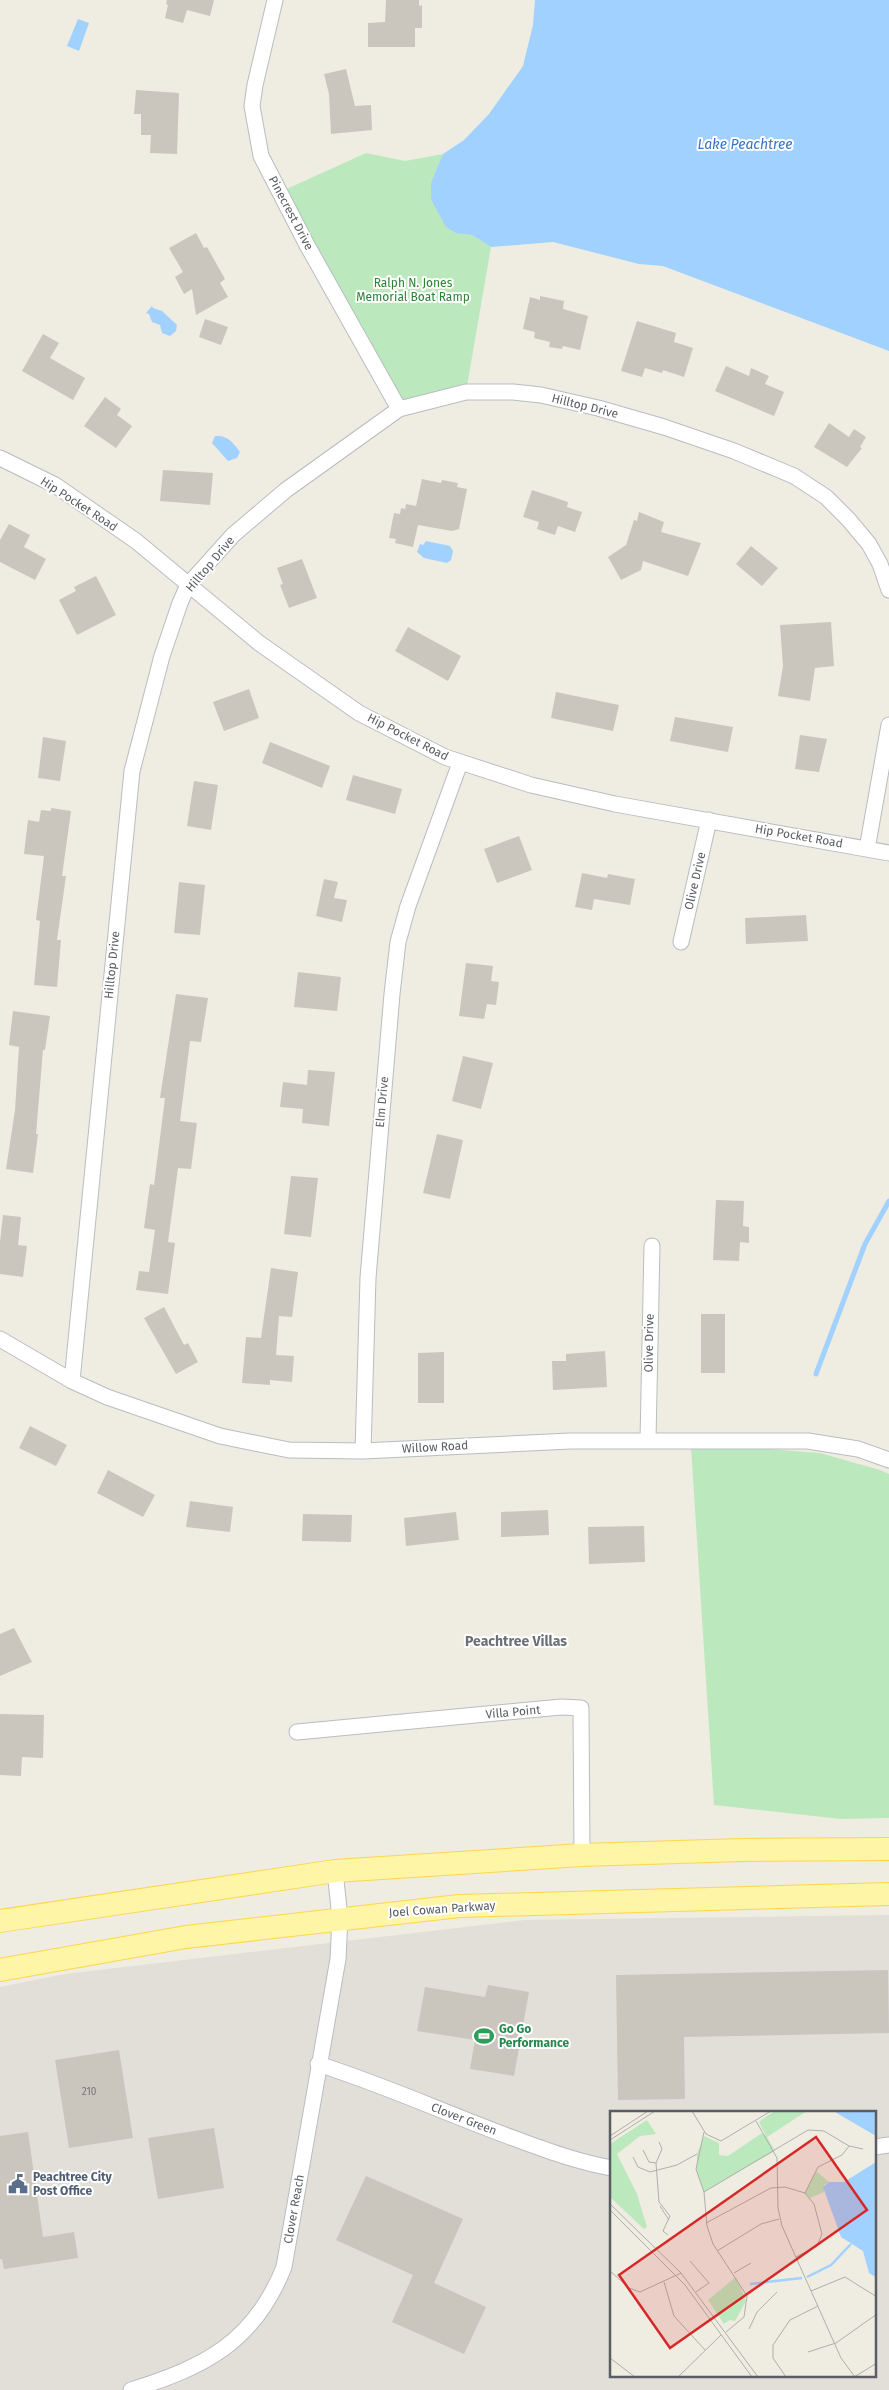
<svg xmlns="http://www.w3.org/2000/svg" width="889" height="2390" font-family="'Fira Sans',sans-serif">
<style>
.industrial{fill:#e2dfd9;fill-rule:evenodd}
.green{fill:#bbe9bd}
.water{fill:#a1d1ff}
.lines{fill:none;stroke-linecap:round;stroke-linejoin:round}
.stream{stroke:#a1d1ff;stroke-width:5}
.building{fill:#cac6be}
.minor-casing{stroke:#b9bcc2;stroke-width:17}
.primary-casing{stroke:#ffd64a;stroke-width:24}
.minor{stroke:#fff;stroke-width:15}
.primary{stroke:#fff5a6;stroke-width:22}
.labels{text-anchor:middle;stroke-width:4;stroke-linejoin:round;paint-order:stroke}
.number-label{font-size:10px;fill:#76787a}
.street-label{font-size:12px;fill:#5a5e64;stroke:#fff}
.park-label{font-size:12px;fill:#2b8234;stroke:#fff}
.leisure-label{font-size:12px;font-weight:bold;fill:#27864d;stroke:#fff;text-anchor:start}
.service-label{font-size:12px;font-weight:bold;fill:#4e5e75;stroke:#fff;text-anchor:start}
.water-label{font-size:14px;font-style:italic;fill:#3574c6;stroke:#fff}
.neighbourhood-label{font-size:14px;font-weight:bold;fill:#6b7076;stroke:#fff}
.inset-river{fill:none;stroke:#a1d1ff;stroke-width:2.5}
.inset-road{fill:none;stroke:#afafab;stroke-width:1}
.view{fill:#d62828;fill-opacity:0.15;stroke:#d62828;stroke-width:2.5}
.inset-edge{fill:none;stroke:#5a5e64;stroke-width:2.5}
</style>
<rect width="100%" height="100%" fill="#efece1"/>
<path class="industrial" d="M 889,1915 L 889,2390 L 0,2390 L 0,1987 L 65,1974 L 525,1920 ZM 612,2112 L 875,2112 L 875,2376 L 612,2376 Z"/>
<path class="green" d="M 366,153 L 405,161 L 443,154 L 431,199 L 439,212 L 466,233 L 472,235 L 491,247 L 466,392 L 399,409 L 280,192 Z
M 732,1446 L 820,1453 L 880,1470 L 889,1474 L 889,1818 L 841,1819 L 714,1805 L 691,1447 Z"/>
<path class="water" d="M 535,0 L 889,0 L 889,351 L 663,266 L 639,264 L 553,242 L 491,247 L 472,235 L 456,233 L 446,227 L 434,205 L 431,199 L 431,183 L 443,154 L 464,140 L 489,114 L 523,66 L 533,25 Z
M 78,19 L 89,23 L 79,51 L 67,46 Z
M 152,306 L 153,308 L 162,311 L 177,325 L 176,331 L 170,336 L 162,333 L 160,325 L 152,322 L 149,314 L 146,313 Z
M 215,436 C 227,435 233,442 240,452 L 237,458 L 228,461 L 212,443 Z
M 426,541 L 450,546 L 453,551 L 451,560 L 447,563 L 424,558 L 417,552 L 420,544 L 423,545 Z"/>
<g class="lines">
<path class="stream" d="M 816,1374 L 865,1244 L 889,1201"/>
</g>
<path class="building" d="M 167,0 L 214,0 L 210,16 L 187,10 L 183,23 L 165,18 L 168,5 L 166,4 Z
M 386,0 L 419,0 L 419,6 L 422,5 L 422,28 L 415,28 L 415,47 L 368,47 L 368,23 L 385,22 Z
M 346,69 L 355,106 L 371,105 L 372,130 L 331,134 L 329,94 L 324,74 Z
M 136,90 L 179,93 L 177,154 L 150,153 L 151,135 L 141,135 L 141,114 L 134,114 Z
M 196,233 L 204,248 L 207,247 L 225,279 L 220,283 L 228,297 L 196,315 L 192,289 L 184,294 L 175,277 L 183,272 L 169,248 Z
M 540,296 L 564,301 L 563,309 L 588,316 L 580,350 L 563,346 L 562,349 L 549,347 L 550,342 L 534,338 L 535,332 L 523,329 L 530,297 L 540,300 Z
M 205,319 L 228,327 L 221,345 L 199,337 Z
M 637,321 L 676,333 L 674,342 L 693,348 L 684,377 L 663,370 L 662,373 L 645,368 L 642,377 L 621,371 Z
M 43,334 L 59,343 L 50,358 L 85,378 L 73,400 L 22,371 Z
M 726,366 L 749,376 L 751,368 L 769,376 L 765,384 L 784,392 L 774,416 L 715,391 Z
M 105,397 L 121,409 L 117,415 L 132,426 L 116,448 L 84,426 Z
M 829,423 L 849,437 L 854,429 L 866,437 L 860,447 L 862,448 L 847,467 L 814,447 Z
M 163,470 L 213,473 L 210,505 L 160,501 Z
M 422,479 L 441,483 L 442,480 L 458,483 L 457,487 L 467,489 L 459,529 L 452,531 L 418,525 L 413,547 L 395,543 L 396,539 L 389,538 L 394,513 L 400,514 L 401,508 L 405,509 L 406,504 L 416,506 Z
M 532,490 L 568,502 L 567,507 L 582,512 L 575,532 L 558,526 L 555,535 L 537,529 L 539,522 L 523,517 Z
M 639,512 L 664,522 L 661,532 L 701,543 L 688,576 L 643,561 L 641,570 L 621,580 L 608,557 L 626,545 L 634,520 L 637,521 Z
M 9,524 L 30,535 L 24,547 L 46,559 L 35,580 L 0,562 L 0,540 Z
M 751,546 L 778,568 L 762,586 L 736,564 Z
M 302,559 L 317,598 L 289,608 L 280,585 L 283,584 L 277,568 Z
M 96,576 L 116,615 L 77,635 L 59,600 L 76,591 L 74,587 Z
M 831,622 L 834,666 L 815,668 L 810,701 L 778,696 L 783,666 L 780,625 Z
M 408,627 L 461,656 L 448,681 L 395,651 Z
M 249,689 L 259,718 L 224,731 L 213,702 Z
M 556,692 L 619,705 L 613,731 L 551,718 Z
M 675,717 L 733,727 L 728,752 L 670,741 Z
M 800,735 L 827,739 L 819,772 L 795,769 Z
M 43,737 L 66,741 L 60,781 L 38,778 Z
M 270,742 L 330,766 L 322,788 L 262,763 Z
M 353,775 L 402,789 L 395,814 L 346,800 Z
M 194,781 L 218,785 L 211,830 L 187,826 Z
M 51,808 L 71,811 L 62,876 L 66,876 L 57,940 L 61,940 L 57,987 L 34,985 L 40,921 L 36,920 L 44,856 L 24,854 L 28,820 L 39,822 L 41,810 L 51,811 Z
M 519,836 L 532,870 L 497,883 L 484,849 Z
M 582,873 L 607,878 L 608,874 L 635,879 L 630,905 L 594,899 L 592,910 L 575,907 Z
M 324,879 L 338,882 L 334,898 L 347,900 L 342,922 L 316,916 Z
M 179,882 L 205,885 L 200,935 L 174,933 Z
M 806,915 L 808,941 L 746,944 L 745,918 Z
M 466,963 L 493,966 L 491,981 L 499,982 L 496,1005 L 487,1004 L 484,1019 L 459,1016 Z
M 298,972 L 341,977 L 337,1011 L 294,1007 Z
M 176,994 L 208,998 L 201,1042 L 190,1041 L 180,1121 L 197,1123 L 191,1169 L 178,1168 L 168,1242 L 175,1243 L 168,1294 L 136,1290 L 139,1271 L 149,1272 L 155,1230 L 144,1228 L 150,1184 L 154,1185 L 165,1098 L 160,1098 Z
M 13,1011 L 50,1016 L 45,1050 L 43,1050 L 36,1134 L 38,1134 L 33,1173 L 6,1169 L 15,1110 L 19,1047 L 9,1045 Z
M 463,1056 L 493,1063 L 481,1109 L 452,1101 Z
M 308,1070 L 335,1072 L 329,1126 L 302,1123 L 303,1109 L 280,1107 L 283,1082 L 307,1085 Z
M 437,1134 L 463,1140 L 450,1199 L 423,1193 Z
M 291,1176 L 318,1178 L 311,1237 L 284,1234 Z
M 716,1200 L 744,1201 L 743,1226 L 749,1227 L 749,1243 L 740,1242 L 739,1261 L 713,1260 Z
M 3,1215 L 21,1217 L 18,1245 L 27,1246 L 23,1277 L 0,1274 L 0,1242 Z
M 271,1268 L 298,1272 L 292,1317 L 279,1316 L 276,1355 L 294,1356 L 292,1382 L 270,1380 L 270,1385 L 242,1383 L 246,1337 L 261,1338 Z
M 164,1307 L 184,1345 L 188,1343 L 198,1362 L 176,1374 L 144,1318 Z
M 701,1314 L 725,1314 L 725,1373 L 701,1373 Z
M 605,1351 L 607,1387 L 553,1390 L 552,1361 L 566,1361 L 566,1354 Z
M 444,1352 L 444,1403 L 418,1403 L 418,1353 Z
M 30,1426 L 67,1445 L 56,1466 L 19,1448 Z
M 108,1470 L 155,1495 L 143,1517 L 97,1493 Z
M 190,1501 L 233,1507 L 230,1532 L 186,1527 Z
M 548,1510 L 549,1535 L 501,1537 L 501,1512 Z
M 456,1512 L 459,1540 L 406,1546 L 404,1518 Z
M 303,1514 L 352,1515 L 351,1542 L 302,1541 Z
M 644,1526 L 645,1562 L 589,1564 L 588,1527 Z
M 14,1628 L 32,1662 L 0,1676 L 0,1634 Z
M 0,1714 L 44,1715 L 43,1758 L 22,1757 L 21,1776 L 0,1775 Z
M 888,1970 L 889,2033 L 684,2037 L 685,2099 L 618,2100 L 616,1975 Z
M 488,1985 L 529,1992 L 514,2076 L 470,2069 L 475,2040 L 417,2031 L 425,1987 L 485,1997 Z
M 119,2050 L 133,2138 L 69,2148 L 55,2060 Z
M 214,2128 L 224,2188 L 158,2199 L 148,2138 Z
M 28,2132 L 43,2237 L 74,2232 L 78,2258 L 4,2269 L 2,2259 L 0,2259 L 0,2136 Z
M 366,2176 L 463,2219 L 434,2283 L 486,2307 L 464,2354 L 392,2322 L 413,2275 L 336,2240 Z"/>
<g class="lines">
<defs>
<path id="minor" d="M 275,0 L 255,85 L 252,106 L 261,156 L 307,245 L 399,409
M 0,458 L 55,485 L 136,541 L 259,643 L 359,713 L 445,757 L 531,785 L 615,804 L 889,853
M 867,849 L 889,725
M 681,942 L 709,820
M 0,1339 L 72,1381 L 107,1397 L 220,1436 L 289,1450 L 363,1451 L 570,1441 L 808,1441 L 858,1449 L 889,1460
M 72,1381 L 132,771 L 162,656 L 180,603 L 188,585 L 233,535 L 286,490 L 399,409 L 466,392 L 513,392 L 541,395 L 598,408 L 664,427 L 734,451 L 794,476 L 826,497 L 849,520 L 869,544 L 880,564 L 889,590
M 648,1440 L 652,1246
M 363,1451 L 368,1278 L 392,994 L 398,942 L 408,906 L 460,763
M 297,1732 L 561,1707 L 581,1708 L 582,1855
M 318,2064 C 384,2085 448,2114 513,2138 C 546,2150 577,2162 612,2168
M 875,2147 L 889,2145
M 131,2390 C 204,2367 254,2343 284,2267 L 338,1959 L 340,1918 L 335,1871"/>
<path id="primary" d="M 0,1921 L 335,1871 L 582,1855 L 742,1850 L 889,1849
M 0,1970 L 186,1937 L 459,1906 L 889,1894"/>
</defs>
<use href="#minor" class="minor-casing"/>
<use href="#primary" class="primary-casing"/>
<use href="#minor" class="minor"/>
<use href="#primary" class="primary"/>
</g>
<defs>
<symbol id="stadium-bare" viewBox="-9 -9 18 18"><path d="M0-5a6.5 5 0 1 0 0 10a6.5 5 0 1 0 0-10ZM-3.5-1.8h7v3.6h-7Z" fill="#2e9e5b" stroke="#fff" stroke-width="2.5" paint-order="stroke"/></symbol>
<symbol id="civic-bare" viewBox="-9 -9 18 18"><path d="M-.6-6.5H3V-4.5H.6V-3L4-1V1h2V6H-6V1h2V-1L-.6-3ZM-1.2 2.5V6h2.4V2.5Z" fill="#5c6f8a" stroke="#fff" stroke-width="2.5" paint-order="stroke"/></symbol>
</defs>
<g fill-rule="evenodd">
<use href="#stadium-bare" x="470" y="2022" width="28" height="28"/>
<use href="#civic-bare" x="4" y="2170" width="28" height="28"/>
</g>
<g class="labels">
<g class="number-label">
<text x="89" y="2095">210</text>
</g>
<g class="street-label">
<text transform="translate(291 213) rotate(62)" y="4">Pinecrest Drive</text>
<text transform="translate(585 406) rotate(14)" y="4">Hilltop Drive</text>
<text transform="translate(79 504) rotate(33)" y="4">Hip Pocket Road</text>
<text transform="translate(210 564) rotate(-50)" y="4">Hilltop Drive</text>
<text transform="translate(408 737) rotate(27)" y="4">Hip Pocket Road</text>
<text transform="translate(799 836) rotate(10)" y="4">Hip Pocket Road</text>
<text transform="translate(695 881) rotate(-77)" y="4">Olive Drive</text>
<text transform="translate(112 965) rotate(-84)" y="4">Hilltop Drive</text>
<text transform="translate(382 1102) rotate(-85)" y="4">Elm Drive</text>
<text transform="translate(649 1343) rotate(-89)" y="4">Olive Drive</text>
<text transform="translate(435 1447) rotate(-3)" y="4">Willow Road</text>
<text transform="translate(513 1712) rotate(-5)" y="4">Villa Point</text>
<text transform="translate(442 1909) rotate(-4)" y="4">Joel Cowan Parkway</text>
<text transform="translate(464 2119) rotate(21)" y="4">Clover Green</text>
<text transform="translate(294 2209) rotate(-80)" y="4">Clover Reach</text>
</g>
<g class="park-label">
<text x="413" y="287">Ralph N. Jones<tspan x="413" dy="14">Memorial Boat Ramp</tspan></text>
</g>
<g class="leisure-label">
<text x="499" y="2033">Go Go<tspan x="499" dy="14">Performance</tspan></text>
</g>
<g class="service-label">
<text x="33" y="2181">Peachtree City<tspan x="33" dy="14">Post Office</tspan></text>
</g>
<g class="water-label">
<text x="745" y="149">Lake Peachtree</text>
</g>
<g class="neighbourhood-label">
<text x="516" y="1646">Peachtree Villas</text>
</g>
</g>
<g transform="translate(610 2111)">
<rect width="266" height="266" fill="#efece1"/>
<path d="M 164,0 L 197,0 L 157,26 L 165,40 L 94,81 L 87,62 L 87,43 L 94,25 L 109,32 L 109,44 L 118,45 L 152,22 L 156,25 L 149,11 ZM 37,9 L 46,23 L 30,25 L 7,43 L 27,83 L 37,116 L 34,118 L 0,86 L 0,33 ZM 206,60 L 219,71 L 214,74 L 214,81 L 200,87 L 195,82 ZM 126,166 L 136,190 L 125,210 L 120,209 L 114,213 L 98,189 Z" fill="#bbe9bd"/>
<path d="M 266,0 L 266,25 L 225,1 L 232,0 ZM 266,51 L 267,165 L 264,165 L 259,162 L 253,140 L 231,126 L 213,76 L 219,71 L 234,71 Z" fill="#a1d1ff"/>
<path class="inset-river" d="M 197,166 L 221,154 L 241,133M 140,173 L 192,167"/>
<path class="inset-road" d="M 82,0 L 96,23 L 111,30 L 161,0M 146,10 L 167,47 L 168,97 L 172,115 L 231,247 L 245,266M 94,21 L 86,58 L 94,81 L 97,115 L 103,133 L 137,185 L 134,206 L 116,221M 0,25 L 38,0M 0,29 L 45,0M 33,39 L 39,51 L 46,52M 23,46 L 28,56 L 40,61 L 67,54 L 87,43M 46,52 L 49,91 L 60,105 L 53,120 L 58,124M 46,52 L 52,38 L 49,31M 94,81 L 198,19 L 214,20 L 239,35 L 253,38M 195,82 L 208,56 L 232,44 L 239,35M 0,93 L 71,162 L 148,266M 50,95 L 59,109M 0,99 L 75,174 L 142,266M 96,112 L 161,77 L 175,76 L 195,82 L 204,93 L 212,123 L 207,135 L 186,146M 107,140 L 151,113 L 169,108M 80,150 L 99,172 L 86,181M 0,160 L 19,177 L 30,181 L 71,162M 124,162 L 141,152M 54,171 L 64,205 L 95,239M 201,180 L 235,166 L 267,186M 139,218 L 147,201 L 167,181M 198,241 L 226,232 L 267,203M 0,247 L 25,266M 68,266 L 111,224M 176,266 L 163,247 L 163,234 L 180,209 L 208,195M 244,266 L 267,252"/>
<path class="view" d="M 206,26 L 257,99 L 60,237 L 9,164 Z"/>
<rect width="266" height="266" class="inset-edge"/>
</g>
</svg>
